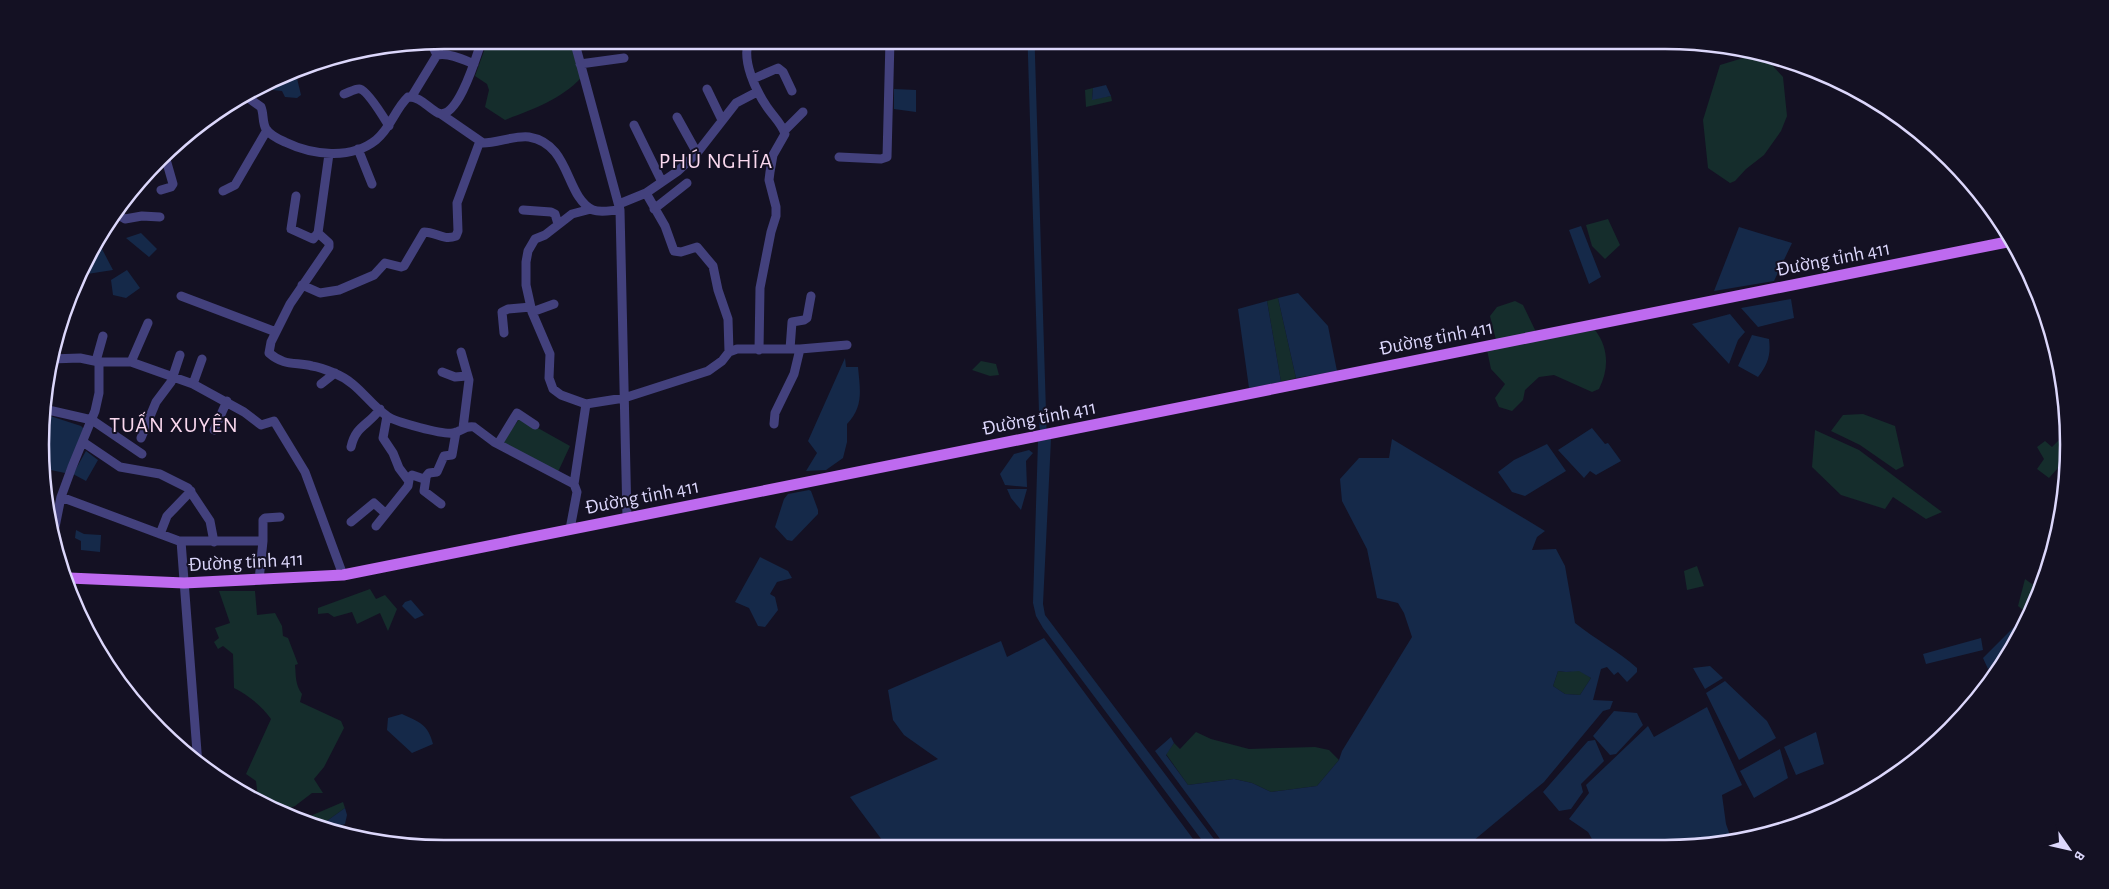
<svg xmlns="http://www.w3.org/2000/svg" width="2109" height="889" font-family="'Alegreya Sans',sans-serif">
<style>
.green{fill:#152d2c}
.water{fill:#152949;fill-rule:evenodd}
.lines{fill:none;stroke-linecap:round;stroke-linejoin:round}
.canal{stroke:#152949;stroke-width:7}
.minor{stroke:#43417d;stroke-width:9}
.major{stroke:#be6aef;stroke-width:11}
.labels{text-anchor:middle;stroke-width:4;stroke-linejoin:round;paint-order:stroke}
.street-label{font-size:20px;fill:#dcd7fb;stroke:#141123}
.quarter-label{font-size:22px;letter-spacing:1px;fill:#fbd9ef;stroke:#141123}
.rim{fill:none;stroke:#dcd7fb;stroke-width:2.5}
</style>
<rect width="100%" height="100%" fill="#141123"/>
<path class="green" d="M 488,40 L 570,40 L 581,78 C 560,100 533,109 505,120 L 485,107 L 489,90 L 487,84 L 475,76 Z
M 1753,55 L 1764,56 L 1783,77 L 1787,116 L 1781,131 L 1764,155 L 1746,169 L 1735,181 L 1730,183 L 1708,168 L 1703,120 L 1720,65 Z
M 1093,88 L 1092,99 L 1111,96 L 1112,101 L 1086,107 L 1085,90 Z
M 1608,219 L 1620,245 L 1605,259 L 1592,246 L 1586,225 Z
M 1278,298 L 1296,378 L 1281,382 L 1267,301 Z
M 1515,301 L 1523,305 L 1536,332 L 1496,340 L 1490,316 L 1497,307 Z
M 1595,330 C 1609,348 1609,369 1599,389 L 1592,392 L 1554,375 L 1539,377 L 1525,390 L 1523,400 L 1512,411 L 1499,407 L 1495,398 L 1505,384 L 1491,369 L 1487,350 Z
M 981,361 L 996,364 L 999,375 L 990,376 L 972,370 Z
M 1863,414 L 1895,426 L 1904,466 L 1896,470 L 1860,445 L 1831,431 L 1843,415 Z
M 520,418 L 570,446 L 557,474 L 501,444 Z
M 1815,430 L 1859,450 L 1942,512 L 1926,519 L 1893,497 L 1885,509 L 1841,495 L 1812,467 Z
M 2062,437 L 2067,438 L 2067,458 L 2049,478 L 2037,469 L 2044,459 L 2037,447 L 2045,441 L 2052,447 Z
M 1697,566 L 1704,586 L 1687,590 L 1684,571 Z
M 2025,579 L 2040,590 L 2028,614 L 2018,606 Z
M 370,589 L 376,599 L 385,595 L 397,609 L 388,631 L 380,613 L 357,624 L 352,612 L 334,617 L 328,613 L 318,614 L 318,608 Z
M 219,591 L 255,591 L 257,615 L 275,613 L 282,626 L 283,636 L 288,638 L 298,664 L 295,665 C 296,675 295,685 302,694 L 300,702 L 341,721 L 344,728 L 324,767 L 314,779 L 323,793 L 312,793 L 295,806 L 283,811 L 258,798 L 256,781 L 246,774 L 271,719 C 262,706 248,695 234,688 L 233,654 L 223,646 L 218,649 L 214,642 L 219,638 L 215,628 L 230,623 Z
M 1579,670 L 1591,678 L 1580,695 L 1565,694 L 1553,686 L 1558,671 L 1566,672 Z
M 1196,732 L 1211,739 L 1249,749 L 1315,747 L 1329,750 L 1339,760 L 1317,786 L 1271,792 L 1252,783 L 1234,779 L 1188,785 L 1166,754 L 1174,743 L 1180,749 Z
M 343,802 L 345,808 L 317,828 L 301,820 Z"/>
<path class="water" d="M 295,70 L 301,95 L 297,98 L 285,97 L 282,91 L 255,88 Z
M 1106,85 L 1111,96 L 1092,100 L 1093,88 Z
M 894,89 L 916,90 L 916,112 L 894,109 Z
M 1581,226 L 1601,277 L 1589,284 L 1569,230 Z
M 1739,227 L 1792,243 L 1774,281 L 1714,291 Z
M 141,233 L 157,249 L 149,257 L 126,238 Z
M 102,249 L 113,270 L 87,274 L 83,267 L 90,252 Z
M 127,270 L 140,288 L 126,298 L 113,295 L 111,280 Z
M 1298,293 L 1328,326 L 1337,371 L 1296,378 L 1278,298 Z
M 1791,299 L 1794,318 L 1758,327 L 1741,308 Z
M 1267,301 L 1281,382 L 1249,388 L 1238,309 Z
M 1730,314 L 1745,332 L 1738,340 L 1729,364 L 1692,324 Z
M 1752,335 L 1769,339 C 1771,355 1768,364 1758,377 L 1738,366 Z
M 845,358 L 846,367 L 858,367 C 860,390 864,406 847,424 L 847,442 L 843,458 L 826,470 L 806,471 L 817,453 L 808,441 Z
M 44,414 L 81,426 L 85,430 L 65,473 L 46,469 Z
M 1592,428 L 1605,444 L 1608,443 L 1621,461 L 1596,475 L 1590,471 L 1584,478 L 1558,450 Z
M 1051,439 L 1043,604 L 1045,615 L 1220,847 L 1207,847 L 1043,628 L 1036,616 L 1033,603 L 1038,441 Z
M 1392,439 L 1545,531 L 1537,537 L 1532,550 L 1556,549 L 1565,566 L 1575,623 C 1595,639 1618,651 1637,668 L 1637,672 L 1627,682 L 1618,672 L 1614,675 L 1607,667 L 1601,669 L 1593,700 L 1613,701 L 1610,709 L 1603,711 L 1544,782 L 1467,846 L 1226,847 L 1155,751 L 1171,737 L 1174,743 L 1166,755 L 1188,785 L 1234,779 L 1252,783 L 1271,792 L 1317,786 L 1339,760 L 1342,751 L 1412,637 L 1404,613 L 1398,603 L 1377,598 L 1367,549 L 1342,501 L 1340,479 L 1359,458 L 1389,458 ZM 1579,671 L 1591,678 L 1580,695 L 1565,694 L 1553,686 L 1558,671 L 1566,672 Z
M 1547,444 L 1566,471 L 1525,496 L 1512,492 L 1498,472 L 1514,460 Z
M 1029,450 L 1033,453 L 1026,461 L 1027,487 L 1005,485 L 1000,474 L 1014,454 Z
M 86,451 L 98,460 L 86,481 L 73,474 Z
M 1007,489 L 1027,489 L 1021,510 L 1011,498 Z
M 809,490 L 811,491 L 818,510 L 818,514 L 792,541 L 787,540 L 775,527 L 784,499 L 788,494 Z
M 76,530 L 84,534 L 101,535 L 100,552 L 81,550 L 81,541 L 75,538 Z
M 760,557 L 788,571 L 792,578 L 777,582 L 770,594 L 775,597 L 778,610 L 765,627 L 758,626 L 749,608 L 735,602 Z
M 411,600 L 424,615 L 415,619 L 402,606 L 405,602 Z
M 2016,625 L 2022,626 L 2012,647 L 1988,669 L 1983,658 Z
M 1044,638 L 1199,847 L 888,848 L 850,797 L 938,759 L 904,735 L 893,720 L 888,690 L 1001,641 L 1007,657 Z
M 1981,638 L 1983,650 L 1926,664 L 1923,654 Z
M 1710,666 L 1723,678 L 1705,689 L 1693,668 Z
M 1725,681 L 1767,721 L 1776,738 L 1739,760 L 1706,693 Z
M 1707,707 L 1742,785 L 1722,795 L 1726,824 L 1732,841 L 1718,845 L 1596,846 L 1588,832 L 1569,819 L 1589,793 L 1586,785 L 1648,726 L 1654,737 Z
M 1614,711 L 1637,713 L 1643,725 L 1616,754 L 1610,755 L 1593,736 Z
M 402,714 C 419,722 428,724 433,744 L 412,753 L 387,730 L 388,718 Z
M 1816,732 L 1824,764 L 1796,775 L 1784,747 Z
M 1595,740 L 1604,761 L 1581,784 L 1583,792 L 1571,809 L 1559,811 L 1543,792 L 1588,741 Z
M 1780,749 L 1788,778 L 1754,798 L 1740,771 Z
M 345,808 L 347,815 L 345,824 L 326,830 L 317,828 Z"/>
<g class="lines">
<path class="canal" d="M 1031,40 L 1043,428"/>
<path class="minor" d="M 574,40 L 620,210 L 627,518
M 749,40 C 741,60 756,91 767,107 C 773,116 782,124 785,134 L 773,155 L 770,172 L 769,180 L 776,207 L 776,216 L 771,232 L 760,288 L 759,350
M 426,43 L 432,45 L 437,55
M 580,64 L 624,58
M 753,79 L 778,68 L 783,72 L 792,91
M 707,89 L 722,120
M 243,94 L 261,107 C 264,114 262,122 266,129 C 270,135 278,139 285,142 C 312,155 351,160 376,140 C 391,128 395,109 408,97 C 420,96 428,108 438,113 C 458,121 477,54 482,40
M 344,94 C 348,93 356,88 360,89 C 368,91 384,118 389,126
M 412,96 L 437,55 C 450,53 462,59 474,64
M 441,114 L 483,143 C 497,143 516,135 529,137 C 571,144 565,197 593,210 C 601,213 612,210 620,210
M 677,117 L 697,153
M 634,125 L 662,182
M 784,131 L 803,112
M 358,149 L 372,184
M 839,157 L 881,159 L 887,157 L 890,40
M 161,190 L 171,187 L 173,184 L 165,156
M 223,191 L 235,185 L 267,130
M 646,193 L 665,226 L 674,251 L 681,252 L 697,247 L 713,266 L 718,290 L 728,319 L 729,352
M 296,196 L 291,229 L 313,239 L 318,233 L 329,154
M 619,204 L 646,193 L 678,171 L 697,153 L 736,103 L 757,92
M 591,209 L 572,214 L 545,235 L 535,239 L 528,251 L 526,262 L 526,285 L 532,312 L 550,354 L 549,378 L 553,389 L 561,395 L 586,404 L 624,398 L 708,371 L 722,361 L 729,352 L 737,349 L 800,349 L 847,345
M 654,209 L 687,183
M 523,210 L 551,212 L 555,214 L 558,224
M 117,214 L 125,219 L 142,216 L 160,217
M 318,233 L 329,243 L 329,247 L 290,304 L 271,342 L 269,353 C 284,366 295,362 312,366 C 319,367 327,370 334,373 C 359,383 367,402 387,416 C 395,422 444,435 453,433 C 461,432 465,425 474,427 L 494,442 L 574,484 L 577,492 L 570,529
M 302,285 L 320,293 L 339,290 L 374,275 L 385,263 L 401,267 L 404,266 L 424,232 C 436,232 443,241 456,236 L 458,231 L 457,203 L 480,141
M 181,296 L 276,332
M 532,312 L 554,304
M 504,333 L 502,312 L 508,309 L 531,307
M 790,349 L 792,322 L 804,320 L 807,318 L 811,296
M 461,352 L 469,380 L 463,428
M 51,359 L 80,358 L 99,362
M 96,361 L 103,336
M 131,362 L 148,323
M 442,372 L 455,377 L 467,376
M 193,384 L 202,359
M 321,384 L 335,373
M 44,409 L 92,420 L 142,454
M 387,416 L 383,438 L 393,453 L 399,468 L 408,480 L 412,475 L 424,479 L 429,473 L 437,472 L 444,456 L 452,455 L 456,432
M 774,424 L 775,413 L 794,374 L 800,349
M 214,430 L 227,401
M 141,438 L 156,402 L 171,382 L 180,355
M 83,442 L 120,467 L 160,474 L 188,488 L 210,521 L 214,542
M 498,444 L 517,413 L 535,425
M 351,447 C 356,425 368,426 380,409
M 426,478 L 424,491 L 441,504
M 574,484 L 586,404
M 61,497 L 179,541 L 263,541
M 351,522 L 374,503 L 385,513
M 376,526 L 408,486 L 409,480
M 160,534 L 167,516 L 191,491
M 53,537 L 61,497 L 72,467 L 95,411 L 99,393 L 99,362 L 131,362 L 193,384 L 244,412 L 261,425 L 274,421 L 305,472 L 343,575
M 181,541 L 198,765
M 259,580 L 263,541 L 263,520 L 265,518 L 280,517"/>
<path class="major" d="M 69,578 L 184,583 L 343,575 L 2012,241"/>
</g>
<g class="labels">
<g class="street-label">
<text transform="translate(1833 258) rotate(-11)" y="7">Đường tỉnh 411</text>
<text transform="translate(1436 337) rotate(-11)" y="7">Đường tỉnh 411</text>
<text transform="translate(1039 417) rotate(-11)" y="7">Đường tỉnh 411</text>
<text transform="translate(642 496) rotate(-11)" y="7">Đường tỉnh 411</text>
<text transform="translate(246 561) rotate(-3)" y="7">Đường tỉnh 411</text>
</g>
<g class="quarter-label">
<text x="716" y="168">PHÚ NGHĨA</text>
<text x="174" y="432">TUẤN XUYÊN</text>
</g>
</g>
<path d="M0 0H2109V889H0ZM444 49H1665A395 395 0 0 1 2060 444V445A395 395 0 0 1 1665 840H444A395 395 0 0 1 49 445V444A395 395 0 0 1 444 49Z" fill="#141123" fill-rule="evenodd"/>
<path class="rim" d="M444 49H1665A395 395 0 0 1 2060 444V445A395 395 0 0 1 1665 840H444A395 395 0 0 1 49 445V444A395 395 0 0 1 444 49Z"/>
<g transform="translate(2069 849) rotate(124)" stroke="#141123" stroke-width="4" paint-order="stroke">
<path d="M0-4L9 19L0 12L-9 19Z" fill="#dcd7fb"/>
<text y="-8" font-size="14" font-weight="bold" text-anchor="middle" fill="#dcd7fb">B</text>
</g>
</svg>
